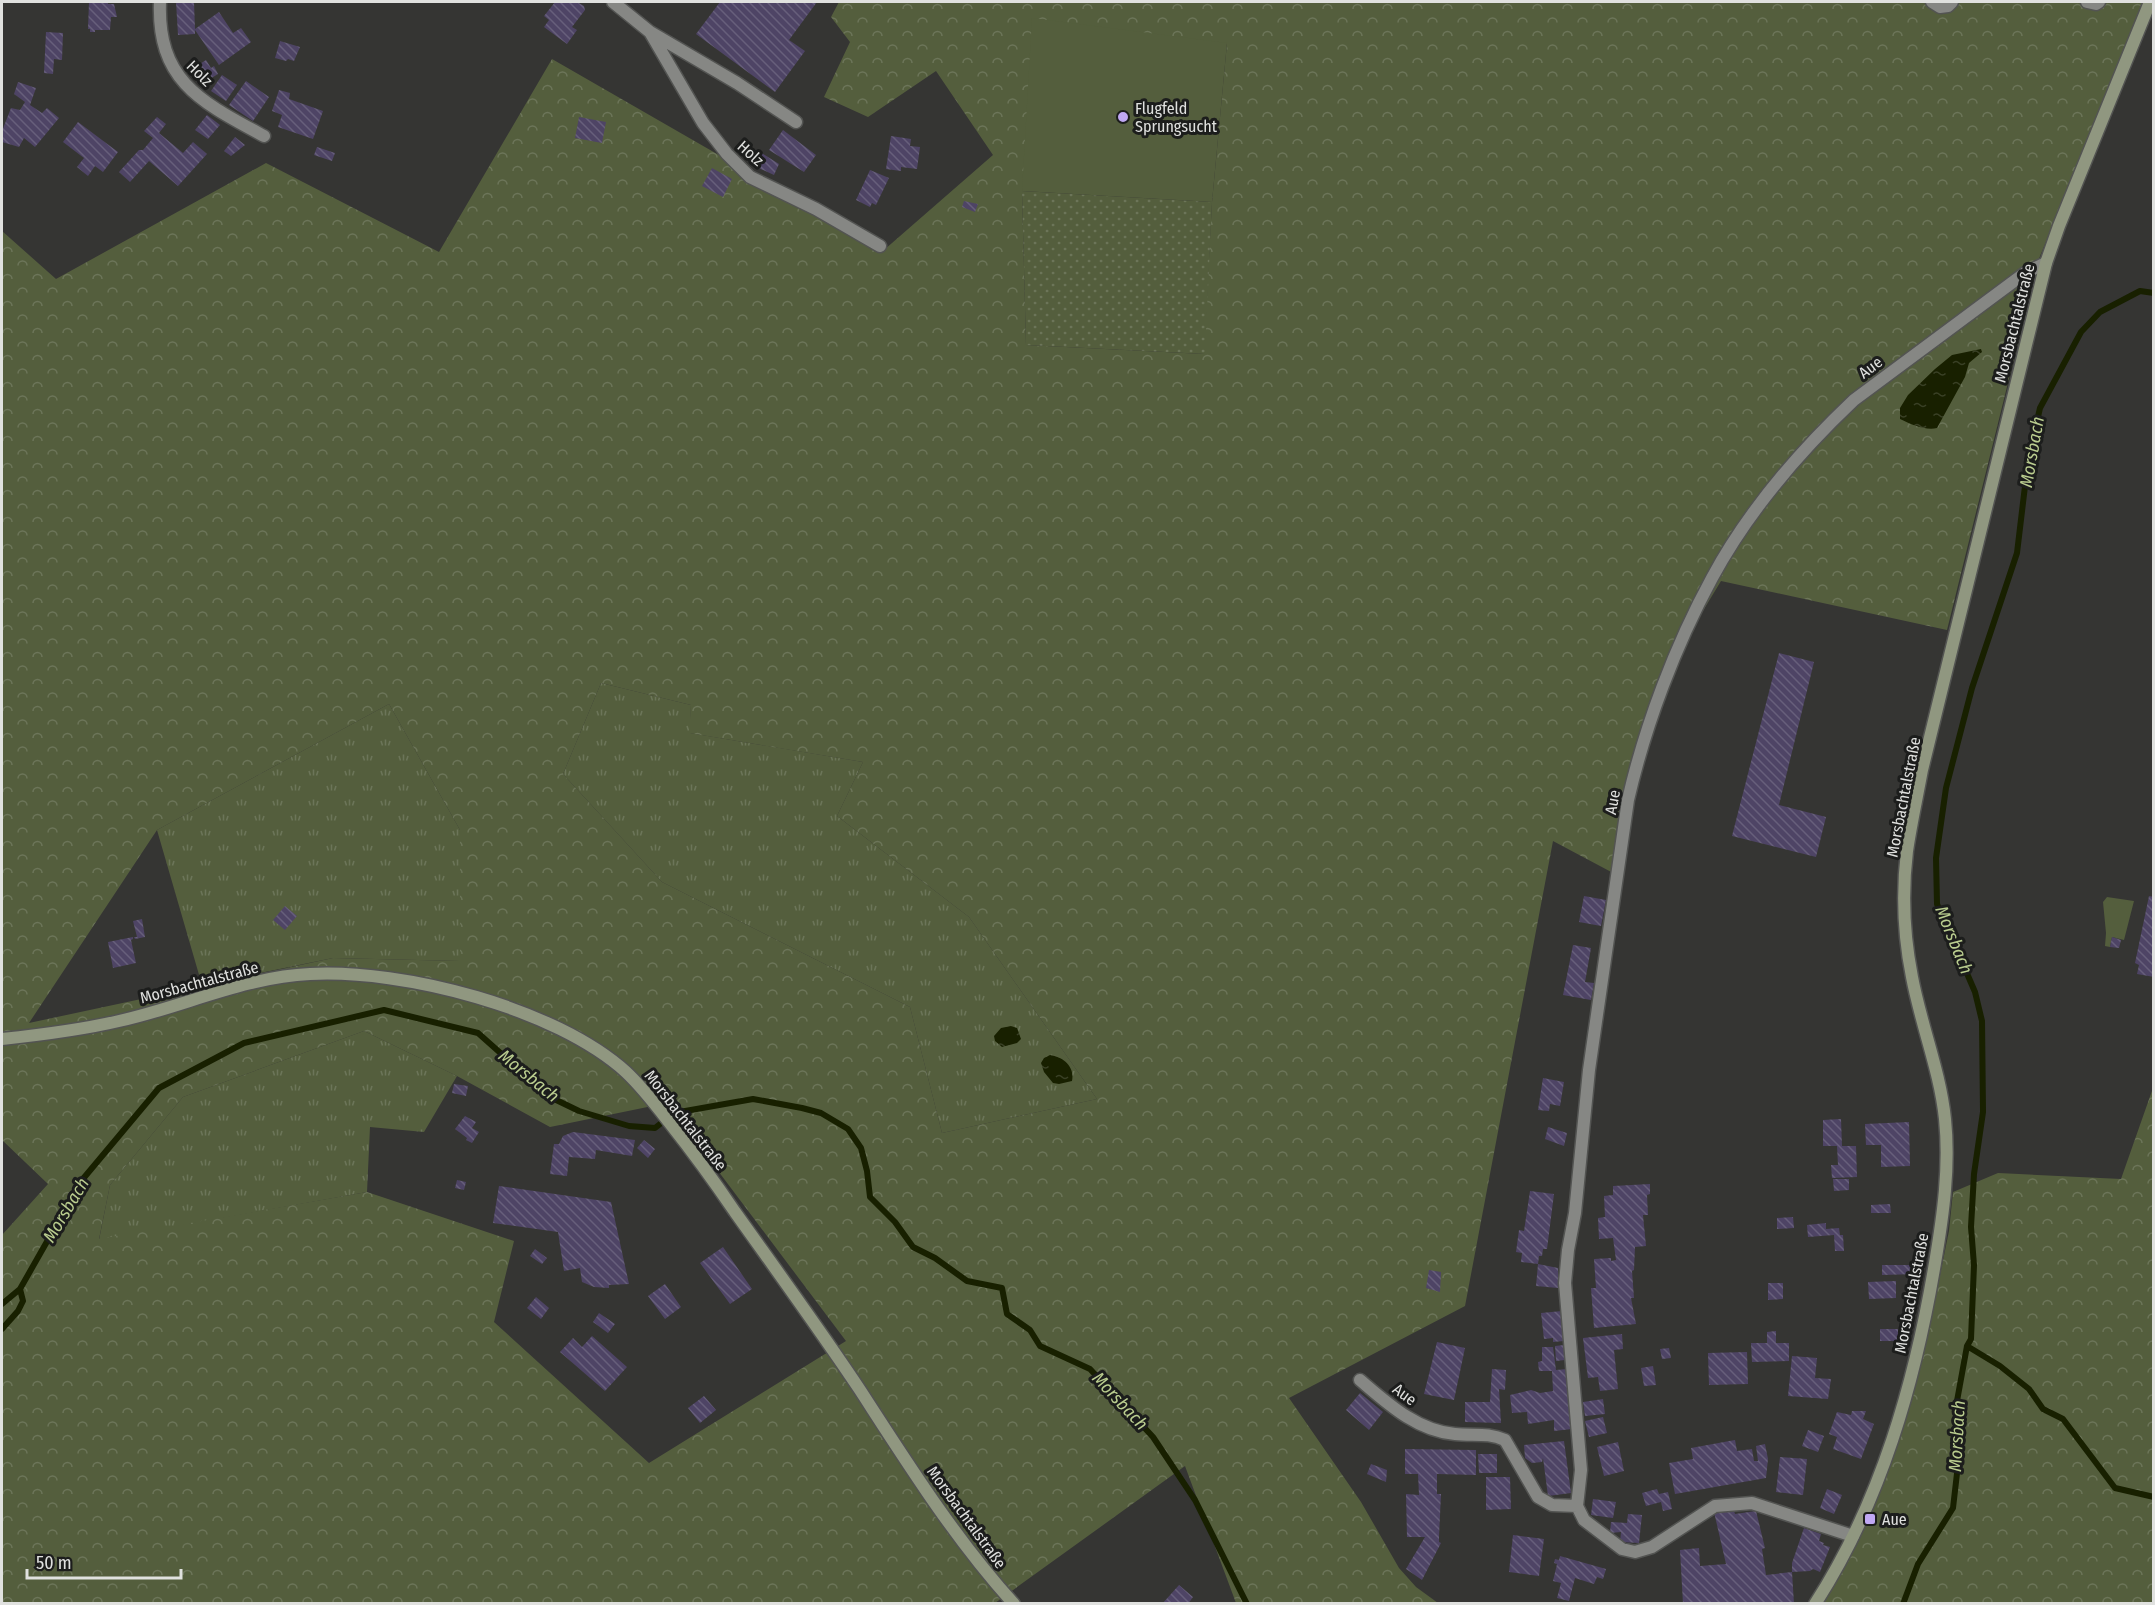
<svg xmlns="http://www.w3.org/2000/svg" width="2155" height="1605" font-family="'Fira Sans Condensed',sans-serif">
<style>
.grass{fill:url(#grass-tufts)}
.forest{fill:url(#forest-crowns);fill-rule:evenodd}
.park{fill:url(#park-dots)}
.garden{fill:#545e3d}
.water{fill:url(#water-ripples)}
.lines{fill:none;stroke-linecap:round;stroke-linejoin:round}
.stream{stroke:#182000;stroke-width:6}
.building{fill:url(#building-back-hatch)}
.minor-casing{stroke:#535452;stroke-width:15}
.secondary-casing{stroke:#535452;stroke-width:15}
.minor{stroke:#868784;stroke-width:12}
.secondary{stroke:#909780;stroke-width:12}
.poi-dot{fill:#c0a8f3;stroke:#1c1d1c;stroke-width:2}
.labels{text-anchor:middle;stroke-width:6;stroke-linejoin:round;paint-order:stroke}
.street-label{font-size:16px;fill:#e0e1df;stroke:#1c1d1c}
.poi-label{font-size:16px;fill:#e0e1df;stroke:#1c1d1c;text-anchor:start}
.water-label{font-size:18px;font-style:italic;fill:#bacd8f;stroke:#1c1d1c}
</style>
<defs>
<pattern id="grass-tufts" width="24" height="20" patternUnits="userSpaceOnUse" patternTransform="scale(1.5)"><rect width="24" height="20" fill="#545e3d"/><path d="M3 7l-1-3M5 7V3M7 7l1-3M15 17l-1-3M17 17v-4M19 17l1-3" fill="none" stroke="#6c7559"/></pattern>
<pattern id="forest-crowns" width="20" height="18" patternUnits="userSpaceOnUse" patternTransform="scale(1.5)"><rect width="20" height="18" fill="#545e3d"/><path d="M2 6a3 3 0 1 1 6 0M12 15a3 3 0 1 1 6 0" fill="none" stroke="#6c7559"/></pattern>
<pattern id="park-dots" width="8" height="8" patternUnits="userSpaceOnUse" patternTransform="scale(1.5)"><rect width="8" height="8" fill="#545e3d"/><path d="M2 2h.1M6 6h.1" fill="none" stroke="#6c7559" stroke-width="1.8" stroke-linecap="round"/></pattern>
<pattern id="water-ripples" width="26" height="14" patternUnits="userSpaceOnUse" patternTransform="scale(1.5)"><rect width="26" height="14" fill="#182000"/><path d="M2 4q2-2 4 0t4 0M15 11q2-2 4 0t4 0" fill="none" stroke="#394025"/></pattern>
<pattern id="building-back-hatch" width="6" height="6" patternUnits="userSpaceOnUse" patternTransform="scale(1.5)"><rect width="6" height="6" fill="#4e4465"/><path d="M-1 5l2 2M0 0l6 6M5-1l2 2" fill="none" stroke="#675f7b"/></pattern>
</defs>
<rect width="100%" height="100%" fill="#353533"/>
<path class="grass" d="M 601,683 L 691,705 L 690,733 L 863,762 L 837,816 L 969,917 L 1097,1099 L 942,1133 L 910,1007 L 662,882 L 563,774 Z
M 389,704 L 460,830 L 460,961 L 333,958 L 202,985 L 157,830 Z
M 364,1031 L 457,1076 L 424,1132 L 370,1127 L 367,1192 L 99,1240 L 110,1185 L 183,1097 Z"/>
<path class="forest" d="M 839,2 L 2145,2 L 2038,261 L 1947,630 L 1721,581 L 1664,675 L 1615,874 L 1553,841 L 1465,1306 L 1289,1398 L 1361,1502 L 1399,1568 L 1416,1587 L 1438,1603 L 1236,1603 L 1185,1466 L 995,1603 L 2,1603 L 2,1235 L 48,1184 L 2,1140 L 2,231 L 56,279 L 266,163 L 439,252 L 552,59 L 884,250 L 993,155 L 936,71 L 868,117 L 824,97 L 850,42 L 831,17 ZM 1227,43 L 1212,202 L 1204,354 L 1026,345 L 1022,191 ZM 601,683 L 691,705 L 689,733 L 863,762 L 837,816 L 969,917 L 1097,1099 L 942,1133 L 910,1007 L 662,882 L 563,774 ZM 389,704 L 460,830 L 460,961 L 333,958 L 29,1023 L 157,830 ZM 364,1031 L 457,1076 L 550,1127 L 667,1103 L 846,1341 L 649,1463 L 494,1322 L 514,1241 L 367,1192 L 99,1239 L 110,1185 L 183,1097 Z
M 2153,1088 L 2153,1603 L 1820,1604 L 1877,1486 L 1929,1329 L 1949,1231 L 1953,1192 L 1998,1173 L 2121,1179 Z"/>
<path class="park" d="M 1022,191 L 1212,202 L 1205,354 L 1026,345 Z"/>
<path class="garden" d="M 1032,18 L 1227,43 L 1212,202 L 1022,191 Z
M 2107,897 L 2134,901 L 2124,940 L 2112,937 L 2110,947 L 2105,946 L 2106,933 L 2103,902 Z"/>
<path class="water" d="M 1981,349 L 1982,352 L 1969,363 L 1965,377 L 1937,428 C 1926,431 1910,424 1900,419 L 1900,408 L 1908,395 L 1935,369 L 1952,355 Z
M 1011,1026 L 1017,1028 L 1021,1039 L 1017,1043 L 1002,1047 L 995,1041 L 994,1036 L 1001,1028 Z
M 1050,1055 C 1063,1057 1075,1066 1072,1081 L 1059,1084 L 1053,1083 L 1044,1072 L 1041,1063 L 1044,1058 Z"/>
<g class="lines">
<path class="stream" d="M 2,1304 L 20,1289 L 82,1180 L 159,1088 L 244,1043 L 384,1010 L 478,1033 L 550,1097 L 579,1111 L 629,1126 L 655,1128 L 674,1113 L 753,1099 L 802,1108 L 821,1113 L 848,1129 L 861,1148 L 867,1171 L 870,1197 L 895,1222 L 913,1247 L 935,1258 L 967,1281 L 1002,1288 L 1007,1314 L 1030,1330 L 1040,1346 L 1090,1369 L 1153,1437 L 1195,1500 L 1247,1604
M 2,1329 L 18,1311 L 23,1301 L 20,1289
M 1967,1346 L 2000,1366 L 2029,1389 L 2043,1409 L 2063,1419 L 2115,1488 L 2154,1497
M 1903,1604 L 1918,1564 L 1953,1508 L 1959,1456 L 1961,1420 L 1955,1412 L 1967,1346 L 1971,1339 L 1974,1265 L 1971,1227 L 1974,1174 L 1983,1112 L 1982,1021 L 1975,992 L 1937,904 L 1936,858 L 1946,788 L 1972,688 L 2017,553 L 2028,461 L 2040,408 L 2081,332 L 2100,312 L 2140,291 L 2154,293"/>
</g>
<path class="building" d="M 89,2 L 108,2 L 108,4 L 114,4 L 117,17 L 111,17 L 110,30 L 95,30 L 95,32 L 90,32 L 90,29 L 88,29 Z
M 176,2 L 194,2 L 195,29 L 219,12 L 233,33 L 241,28 L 251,42 L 219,65 L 195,30 L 195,34 L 178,35 Z
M 555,2 L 558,3 L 559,2 L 577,2 L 584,6 L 585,10 L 572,27 L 577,30 L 567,44 L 544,27 L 549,20 L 544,16 Z
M 720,2 L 817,2 L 789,40 L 805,51 L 775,92 L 696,34 Z
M 46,32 L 63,33 L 62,60 L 54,59 L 53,74 L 44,73 Z
M 280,41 L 300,47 L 294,61 L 288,59 L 286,61 L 275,58 Z
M 206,60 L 211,68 L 214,66 L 218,74 L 202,84 L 192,69 Z
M 222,75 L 237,85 L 226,101 L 211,91 Z
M 246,81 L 269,97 L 253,121 L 229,105 Z
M 18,82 L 36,88 L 30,105 L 42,113 L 47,108 L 59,118 L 35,147 L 24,138 L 19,147 L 2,142 L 2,131 L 11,108 L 20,110 L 25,102 L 14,94 Z
M 279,90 L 290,93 L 289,99 L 323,111 L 313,139 L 278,127 L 282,115 L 272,111 Z
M 207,115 L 220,125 L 208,139 L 195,130 Z
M 157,117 L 166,124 L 159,133 L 183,153 L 193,142 L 207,154 L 178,186 L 149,161 L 130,182 L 119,172 L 139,150 L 143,150 L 153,138 L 144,131 Z
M 579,117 L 606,122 L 602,143 L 575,138 Z
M 78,122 L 118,152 L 103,172 L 95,166 L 88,176 L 77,167 L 84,158 L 63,142 Z
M 783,130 L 816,155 L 804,172 L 769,150 Z
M 891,136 L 911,139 L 910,146 L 920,147 L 917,169 L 901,167 L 901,171 L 886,169 Z
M 235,137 L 245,145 L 231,156 L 224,151 Z
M 317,147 L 335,153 L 332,161 L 314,155 Z
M 760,152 L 779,164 L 774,175 L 754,166 Z
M 712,168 L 732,179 L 723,197 L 702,186 Z
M 870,170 L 889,178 L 876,205 L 872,203 L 870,207 L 856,200 Z
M 964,201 L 978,204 L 975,212 L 962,207 Z
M 1779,653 L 1814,662 L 1779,805 L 1826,817 L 1816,857 L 1732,836 Z
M 1584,896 L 1606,900 L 1601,926 L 1579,922 Z
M 2149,896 L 2154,897 L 2154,977 L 2137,974 L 2139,965 L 2135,963 Z
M 285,906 L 297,916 L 285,930 L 273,920 Z
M 142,919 L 145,937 L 135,939 L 134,937 L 137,937 L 133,921 Z
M 133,937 L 133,939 L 131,940 L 136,963 L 113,968 L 108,942 Z
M 2112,937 L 2121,940 L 2119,948 L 2110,947 Z
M 1573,945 L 1591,948 L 1585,982 L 1594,983 L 1591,1000 L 1563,995 Z
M 1543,1078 L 1564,1082 L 1560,1106 L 1550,1104 L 1549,1111 L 1538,1110 Z
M 454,1084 L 468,1086 L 466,1096 L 452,1093 Z
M 465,1116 L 476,1122 L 472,1128 L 479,1132 L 472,1143 L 466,1140 L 467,1138 L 455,1129 Z
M 1841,1119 L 1842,1146 L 1856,1146 L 1857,1177 L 1832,1178 L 1831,1165 L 1838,1165 L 1837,1146 L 1823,1146 L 1823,1120 Z
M 1909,1122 L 1910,1166 L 1881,1167 L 1881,1145 L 1866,1145 L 1865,1124 Z
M 1548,1127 L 1567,1133 L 1564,1146 L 1545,1139 Z
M 573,1132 L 635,1140 L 632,1156 L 596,1150 L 595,1159 L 569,1157 L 567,1176 L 550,1174 L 554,1144 L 559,1144 L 563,1136 Z
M 644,1140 L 655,1149 L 648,1158 L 637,1148 Z
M 1833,1179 L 1849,1179 L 1849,1190 L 1834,1191 Z
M 457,1180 L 466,1182 L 464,1190 L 455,1188 Z
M 1650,1184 L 1650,1194 L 1647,1195 L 1648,1215 L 1643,1215 L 1646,1246 L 1635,1247 L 1634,1270 L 1632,1271 L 1634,1298 L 1631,1298 L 1636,1324 L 1594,1328 L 1591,1288 L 1596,1288 L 1594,1259 L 1611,1258 L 1611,1261 L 1616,1260 L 1613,1238 L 1599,1239 L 1598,1218 L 1605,1217 L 1604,1196 L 1613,1195 L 1613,1186 Z
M 499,1186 L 611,1202 L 629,1284 L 609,1285 L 609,1288 L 594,1287 L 582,1282 L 580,1268 L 564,1271 L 558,1232 L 493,1223 Z
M 1530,1191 L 1554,1194 L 1547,1249 L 1543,1249 L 1542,1256 L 1539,1256 L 1538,1264 L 1521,1262 L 1522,1253 L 1516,1252 L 1519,1230 L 1524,1231 Z
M 1890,1204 L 1891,1213 L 1871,1213 L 1871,1205 Z
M 1793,1217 L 1794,1228 L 1777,1229 L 1777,1218 Z
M 1826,1223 L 1826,1229 L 1839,1228 L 1840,1235 L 1843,1235 L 1844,1251 L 1835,1251 L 1834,1235 L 1808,1237 L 1807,1225 Z
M 723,1247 L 752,1289 L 730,1304 L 700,1263 Z
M 535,1249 L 547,1258 L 542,1264 L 530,1256 Z
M 1538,1264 L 1558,1268 L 1558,1288 L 1536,1286 Z
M 1882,1265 L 1918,1265 L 1918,1274 L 1882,1275 Z
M 1429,1270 L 1441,1272 L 1440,1292 L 1426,1288 Z
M 1896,1281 L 1896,1298 L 1869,1299 L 1868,1282 Z
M 1768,1283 L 1783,1283 L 1783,1299 L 1768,1300 Z
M 665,1284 L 681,1307 L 665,1319 L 648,1296 Z
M 536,1297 L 549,1308 L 541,1319 L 527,1308 Z
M 1562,1311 L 1564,1341 L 1553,1342 L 1553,1338 L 1544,1339 L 1541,1313 Z
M 599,1313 L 615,1324 L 608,1333 L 593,1322 Z
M 1880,1329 L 1898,1329 L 1898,1341 L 1880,1341 Z
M 1776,1331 L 1776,1343 L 1789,1343 L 1789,1361 L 1752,1362 L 1751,1343 L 1767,1343 L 1767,1332 Z
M 1622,1334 L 1623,1349 L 1614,1350 L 1618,1389 L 1600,1391 L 1598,1377 L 1588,1378 L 1583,1338 Z
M 592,1336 L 627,1367 L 605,1391 L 560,1352 L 573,1338 L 582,1347 Z
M 1437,1342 L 1465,1348 L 1454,1400 L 1424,1394 Z
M 1564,1345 L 1565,1360 L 1556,1361 L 1555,1346 Z
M 1542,1347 L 1553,1347 L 1556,1370 L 1567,1369 L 1572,1429 L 1554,1431 L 1554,1420 L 1528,1424 L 1527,1412 L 1512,1413 L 1510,1395 L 1531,1390 L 1540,1393 L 1553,1391 L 1552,1371 L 1539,1371 L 1538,1362 L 1542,1361 Z
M 1669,1348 L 1671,1358 L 1662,1359 L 1660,1349 Z
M 1747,1352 L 1748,1384 L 1709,1385 L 1708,1353 Z
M 1792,1356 L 1817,1358 L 1815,1378 L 1831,1379 L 1828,1399 L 1788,1396 Z
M 1653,1366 L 1656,1385 L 1644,1386 L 1641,1368 Z
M 1492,1369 L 1506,1370 L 1505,1390 L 1499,1389 L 1501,1423 L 1465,1422 L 1465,1402 L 1490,1402 Z
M 1360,1393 L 1383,1412 L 1369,1430 L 1346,1410 Z
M 704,1396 L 716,1410 L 700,1423 L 688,1408 Z
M 1603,1399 L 1605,1414 L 1585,1416 L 1583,1402 Z
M 1852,1411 L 1866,1411 L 1863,1419 L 1874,1424 L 1861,1459 L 1833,1449 L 1837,1437 L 1829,1434 L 1837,1412 L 1851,1415 Z
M 1603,1417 L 1607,1433 L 1589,1437 L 1585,1421 Z
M 1808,1430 L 1824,1436 L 1818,1452 L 1802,1446 Z
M 1735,1440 L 1737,1451 L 1752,1449 L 1754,1461 L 1758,1461 L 1756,1446 L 1765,1444 L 1768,1459 L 1766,1478 L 1675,1494 L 1669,1463 L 1693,1459 L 1691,1448 Z
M 1564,1441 L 1571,1493 L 1548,1496 L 1543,1458 L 1542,1462 L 1532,1463 L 1525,1458 L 1524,1445 Z
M 1618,1442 L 1624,1471 L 1604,1476 L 1597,1447 Z
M 1405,1449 L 1476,1450 L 1476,1475 L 1437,1474 L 1437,1494 L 1441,1494 L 1439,1537 L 1439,1542 L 1441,1543 L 1422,1580 L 1406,1569 L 1425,1537 L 1407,1537 L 1406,1494 L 1419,1495 L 1418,1474 L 1405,1474 Z
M 1478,1454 L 1497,1454 L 1497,1473 L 1479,1473 Z
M 1780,1457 L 1807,1459 L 1803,1495 L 1776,1492 Z
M 1371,1464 L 1387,1470 L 1386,1482 L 1367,1474 Z
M 1486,1477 L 1510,1477 L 1511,1509 L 1486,1510 Z
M 1657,1489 L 1659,1494 L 1668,1492 L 1672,1509 L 1663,1511 L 1661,1502 L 1646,1506 L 1642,1493 Z
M 1827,1489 L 1842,1495 L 1834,1514 L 1820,1508 Z
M 1593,1499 L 1616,1502 L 1613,1518 L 1591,1515 Z
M 1719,1511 L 1734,1511 L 1735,1514 L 1756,1511 L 1765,1548 L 1762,1549 L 1766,1575 L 1792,1572 L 1794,1604 L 1683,1604 L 1680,1550 L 1699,1548 L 1700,1566 L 1726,1564 L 1714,1512 Z
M 1628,1514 L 1642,1515 L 1639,1543 L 1620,1542 L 1621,1532 L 1610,1533 L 1611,1522 L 1627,1523 Z
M 1804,1528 L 1821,1534 L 1819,1541 L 1824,1543 L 1823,1545 L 1830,1547 L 1820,1572 L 1813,1569 L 1810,1571 L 1792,1572 L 1792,1563 Z
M 1513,1535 L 1544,1539 L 1539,1576 L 1509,1572 Z
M 1560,1556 L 1606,1569 L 1603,1579 L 1597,1577 L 1594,1584 L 1575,1578 L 1569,1601 L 1557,1598 L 1561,1583 L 1553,1581 L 1557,1564 L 1554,1563 L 1555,1559 L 1559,1560 Z
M 1179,1585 L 1193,1597 L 1188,1604 L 1162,1604 Z"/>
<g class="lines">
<defs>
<path id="minor" d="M 160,2 C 157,81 201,102 264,136
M 613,2 L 650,32 L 737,83 L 796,122
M 1932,2 L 1940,7 L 1948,6 L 1952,2
M 2087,2 L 2096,4 L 2099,2
M 650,32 L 703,123 L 727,154 L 750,177 L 816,209 L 880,246
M 1360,1380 C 1387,1403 1417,1431 1455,1434 C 1473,1436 1488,1432 1505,1440 L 1538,1497 L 1552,1505 L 1577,1506
M 1853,1536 L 1752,1503 L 1715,1506 L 1652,1547 L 1635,1552 L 1622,1549 L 1584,1520 L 1577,1506 L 1581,1470 L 1565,1283 L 1568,1250 L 1575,1213 L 1589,1070 L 1628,800 C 1645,726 1675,646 1712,578 C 1747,513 1800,451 1854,400 L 2025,273 L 2046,263"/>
<path id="secondary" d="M 2,1039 C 40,1035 81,1030 119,1021 C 183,1007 244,977 310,974 C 404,969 555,1008 626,1072 C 642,1087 655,1104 669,1122 C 692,1151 714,1181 735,1212 C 777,1271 820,1330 860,1390 C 908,1464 955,1539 1014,1604
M 1815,1604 C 1881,1502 1915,1382 1935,1263 C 1943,1216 1950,1167 1945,1119 C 1940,1071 1921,1025 1912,977 C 1904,937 1902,892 1907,851 C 1911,824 1917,797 1922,770 L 2046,263 L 2059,226 L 2150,2"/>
</defs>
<use href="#minor" class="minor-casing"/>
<use href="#secondary" class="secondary-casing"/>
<use href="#minor" class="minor"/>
<use href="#secondary" class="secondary"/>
</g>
<g class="poi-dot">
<circle cx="1123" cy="117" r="6"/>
<rect x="1864" y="1513" width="12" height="12" rx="3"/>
</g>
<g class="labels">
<g class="street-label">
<text transform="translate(200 73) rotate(45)" y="6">Holz</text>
<text transform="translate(751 153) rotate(42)" y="6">Holz</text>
<text transform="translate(2014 323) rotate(-76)" y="6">Morsbachtalstraße</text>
<text transform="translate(1870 367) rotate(-37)" y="6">Aue</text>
<text transform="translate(1903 797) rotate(-79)" y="6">Morsbachtalstraße</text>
<text transform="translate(1612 802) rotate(-80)" y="6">Aue</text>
<text transform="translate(199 982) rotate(-15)" y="6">Morsbachtalstraße</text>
<text transform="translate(686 1120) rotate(52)" y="6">Morsbachtalstraße</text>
<text transform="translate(1911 1293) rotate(-79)" y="6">Morsbachtalstraße</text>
<text transform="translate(1405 1394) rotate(36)" y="6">Aue</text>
<text transform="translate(967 1517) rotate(54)" y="6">Morsbachtalstraße</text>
</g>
<g class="poi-label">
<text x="1135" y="114">Flugfeld<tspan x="1135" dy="18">Sprungsucht</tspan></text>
<text x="1882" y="1525">Aue</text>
</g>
<g class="water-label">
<text transform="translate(2032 452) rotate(-80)" y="6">Morsbach</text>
<text transform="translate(1954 940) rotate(68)" y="6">Morsbach</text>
<text transform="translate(529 1076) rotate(39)" y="6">Morsbach</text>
<text transform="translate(66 1210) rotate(-59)" y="6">Morsbach</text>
<text transform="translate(1120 1401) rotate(47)" y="6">Morsbach</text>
<text transform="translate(1957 1436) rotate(-87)" y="6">Morsbach</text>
</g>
</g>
<rect width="2155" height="1605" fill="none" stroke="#e0e1df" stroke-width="6"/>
<path d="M27 1569v9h154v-9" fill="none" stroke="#e0e1df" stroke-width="3"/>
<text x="36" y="1569" font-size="18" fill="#e0e1df" stroke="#1c1d1c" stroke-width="4.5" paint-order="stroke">50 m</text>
</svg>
